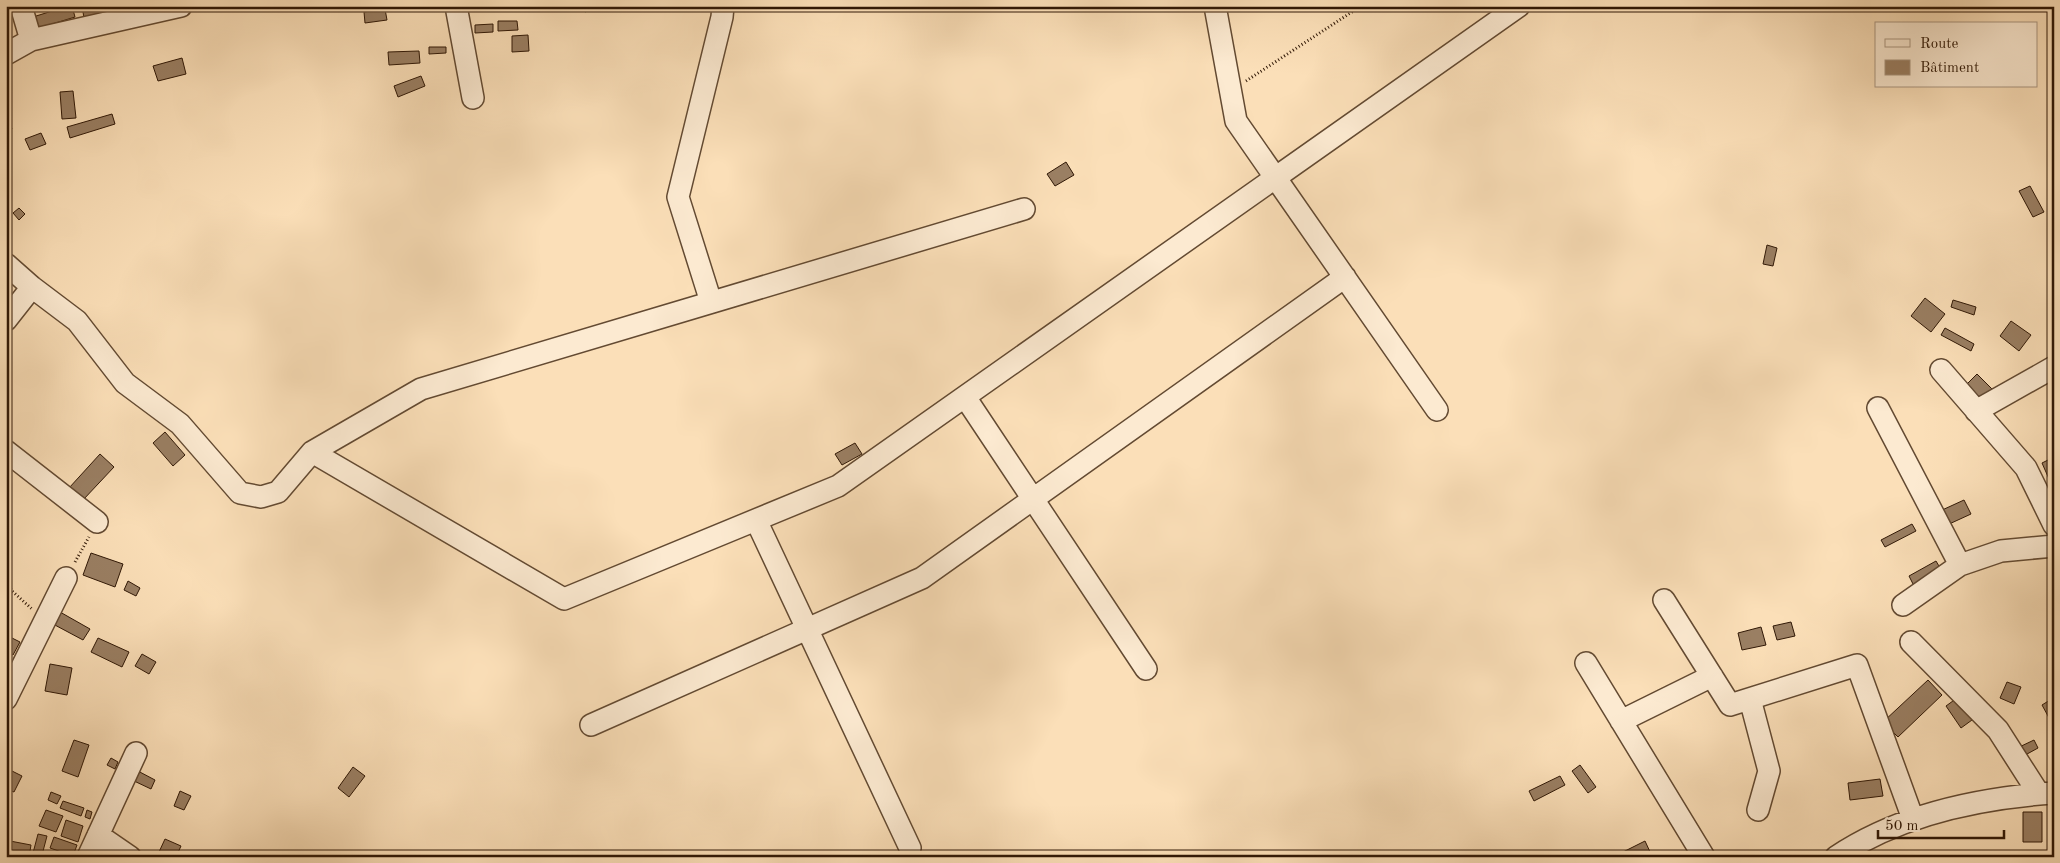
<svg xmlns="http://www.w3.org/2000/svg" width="2060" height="863" font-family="'Old Standard TT',serif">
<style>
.building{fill:#9a7f63;stroke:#301806}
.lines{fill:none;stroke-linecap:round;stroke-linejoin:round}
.minor-casing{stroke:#634a32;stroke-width:24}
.path{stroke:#301806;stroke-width:3;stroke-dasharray:1 2.5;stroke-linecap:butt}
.minor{stroke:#fcead1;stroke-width:21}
</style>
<rect width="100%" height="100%" fill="#fbdfb8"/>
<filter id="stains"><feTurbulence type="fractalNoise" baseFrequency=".004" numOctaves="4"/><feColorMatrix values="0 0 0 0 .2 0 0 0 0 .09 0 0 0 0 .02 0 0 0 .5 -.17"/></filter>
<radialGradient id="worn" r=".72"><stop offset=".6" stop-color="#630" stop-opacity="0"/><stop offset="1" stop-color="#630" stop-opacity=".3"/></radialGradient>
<path class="building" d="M 68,6 L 72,6 L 75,17 L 36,29 L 33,17 Z
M 82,6 L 123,6 L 124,10 L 84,18 Z
M 582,6 L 599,6 L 585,12 Z
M 385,9 L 387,20 L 365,23 L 364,12 Z
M 498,21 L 517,21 L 518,30 L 498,31 Z
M 493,24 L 493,32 L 475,33 L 475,25 Z
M 528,35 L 529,51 L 512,52 L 512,36 Z
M 429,47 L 446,47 L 446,53 L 429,54 Z
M 419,51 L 420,63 L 389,65 L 388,52 Z
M 182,58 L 186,74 L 158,81 L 153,66 Z
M 421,76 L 425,86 L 398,97 L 394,86 Z
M 73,91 L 76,118 L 62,119 L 60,92 Z
M 6,110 L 12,129 L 6,131 Z
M 112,114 L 115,124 L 70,138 L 67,127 Z
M 41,133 L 46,144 L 30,150 L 25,139 Z
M 1066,162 L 1074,175 L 1055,186 L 1047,174 Z
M 2030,186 L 2044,212 L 2033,217 L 2019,191 Z
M 19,208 L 25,214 L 19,220 L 13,213 Z
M 2054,212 L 2054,225 L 2049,214 Z
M 1767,245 L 1777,248 L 1773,266 L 1763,264 Z
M 1925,298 L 1945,314 L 1931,332 L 1911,316 Z
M 1953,300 L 1976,307 L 1974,315 L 1951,307 Z
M 2011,321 L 2031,335 L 2019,351 L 2000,336 Z
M 1945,328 L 1974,344 L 1971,351 L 1941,335 Z
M 1977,374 L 1996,393 L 1985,404 L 1966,385 Z
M 165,432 L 185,455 L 173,466 L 153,443 Z
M 855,443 L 862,454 L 842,465 L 835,454 Z
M 100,454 L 114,467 L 83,500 L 69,488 Z
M 2054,457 L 2054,477 L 2049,479 L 2042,463 Z
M 1964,500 L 1971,514 L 1947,525 L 1940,511 Z
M 1912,524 L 1916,531 L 1885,547 L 1881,540 Z
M 91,553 L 123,564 L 115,587 L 83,575 Z
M 1936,561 L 1943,573 L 1915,588 L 1909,576 Z
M 128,581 L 140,588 L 136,596 L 124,590 Z
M 60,612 L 90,629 L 83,640 L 53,624 Z
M 1791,622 L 1795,636 L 1777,640 L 1773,626 Z
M 1761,627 L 1766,645 L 1742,650 L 1738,633 Z
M 6,635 L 20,642 L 13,655 L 6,652 Z
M 98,638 L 129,652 L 122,667 L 91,652 Z
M 142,654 L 156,662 L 149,674 L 135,666 Z
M 50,664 L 72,668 L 67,695 L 45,691 Z
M 1928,680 L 1942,695 L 1898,737 L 1883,722 Z
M 2007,682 L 2021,687 L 2014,704 L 2000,698 Z
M 1957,698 L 1972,720 L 1961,728 L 1946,706 Z
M 2050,700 L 2054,707 L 2054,727 L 2042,705 Z
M 74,740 L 89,745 L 78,777 L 62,771 Z
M 2034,740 L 2038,748 L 2018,759 L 2013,750 Z
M 111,758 L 118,762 L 115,769 L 107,765 Z
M 1580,765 L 1596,787 L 1588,793 L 1572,771 Z
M 353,767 L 365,776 L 349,797 L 338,788 Z
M 6,768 L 22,776 L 14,792 L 6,789 Z
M 136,770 L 155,780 L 151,789 L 132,780 Z
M 1560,776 L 1565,785 L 1534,801 L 1529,791 Z
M 1880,779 L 1883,796 L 1850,800 L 1848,783 Z
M 180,791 L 191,796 L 184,810 L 174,806 Z
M 51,792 L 61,796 L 57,804 L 48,800 Z
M 63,801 L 84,808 L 81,816 L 60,808 Z
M 46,810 L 63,816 L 56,832 L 39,826 Z
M 87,810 L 92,812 L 90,819 L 85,817 Z
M 2023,812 L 2042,812 L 2042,842 L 2023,842 Z
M 66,820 L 83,826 L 78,842 L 61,836 Z
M 38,834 L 47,836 L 42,855 L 33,853 Z
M 54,837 L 77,845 L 73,856 L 50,848 Z
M 165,839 L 181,846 L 176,857 L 169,857 L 159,852 Z
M 10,841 L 31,845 L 29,857 L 8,856 Z
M 1645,841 L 1651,854 L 1644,857 L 1613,857 Z
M 53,852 L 62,857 L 51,857 Z"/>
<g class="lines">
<defs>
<path id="minor" d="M 21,6 L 31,40
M 456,6 L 473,98
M 1215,6 L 1236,121 L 1437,410
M 6,54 L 31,40 L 181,6
M 6,264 L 32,287 L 77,321 L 125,383 L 180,424 L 240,493 L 261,497 L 278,492 L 312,452 L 421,389 L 1024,209
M 711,302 L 678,197 L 722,17 L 723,6
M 6,320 L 32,287
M 1941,370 L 2026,468 L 2054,525
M 965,397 L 1146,669
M 1878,408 L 1960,565
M 1976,411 L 2054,367
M 6,451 L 97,522
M 312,452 L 564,599 L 838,486 L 1519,6
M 756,520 L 910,848
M 1664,600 L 1730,705 L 1857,665 L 1913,819
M 1903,605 L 1960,565 L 2001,551 L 2054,546
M 1911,642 L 1998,730 L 2039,794
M 1586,663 L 1704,857
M 6,699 L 66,578
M 1750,699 L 1769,771 L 1758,810
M 1621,721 L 1712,676
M 591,725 L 922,578 L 1345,277
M 98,835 L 130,857
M 88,857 L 136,753
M 1836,857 C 1899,815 1979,798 2054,793"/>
</defs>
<use href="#minor" class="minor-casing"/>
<path class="path" d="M 1246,81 L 1361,6
M 75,562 L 89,537
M 6,579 L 12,591 L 32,609"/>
<use href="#minor" class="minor"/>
</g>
<rect width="2060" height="863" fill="none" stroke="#fbdfb8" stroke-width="25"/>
<rect x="8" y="8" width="2045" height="848" fill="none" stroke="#301806" stroke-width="2.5"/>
<rect x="12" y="12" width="2035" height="838" fill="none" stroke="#301806"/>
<rect x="1875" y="22" width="162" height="65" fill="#fcead1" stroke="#aa9680"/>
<rect x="1885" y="39" width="25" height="8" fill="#fcead1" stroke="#aa9680"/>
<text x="1920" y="48" font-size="15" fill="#301806">Route</text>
<rect x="1885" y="60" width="25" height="15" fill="#9a7f63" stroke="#aa9680"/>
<text x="1920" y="72" font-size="15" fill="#301806">Bâtiment</text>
<path d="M1878 830v8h126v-8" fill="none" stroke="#301806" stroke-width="2.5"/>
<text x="1885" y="830" font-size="15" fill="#301806" stroke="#fcead1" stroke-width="4" paint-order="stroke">50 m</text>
<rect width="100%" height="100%" filter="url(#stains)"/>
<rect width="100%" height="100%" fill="url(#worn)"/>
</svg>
